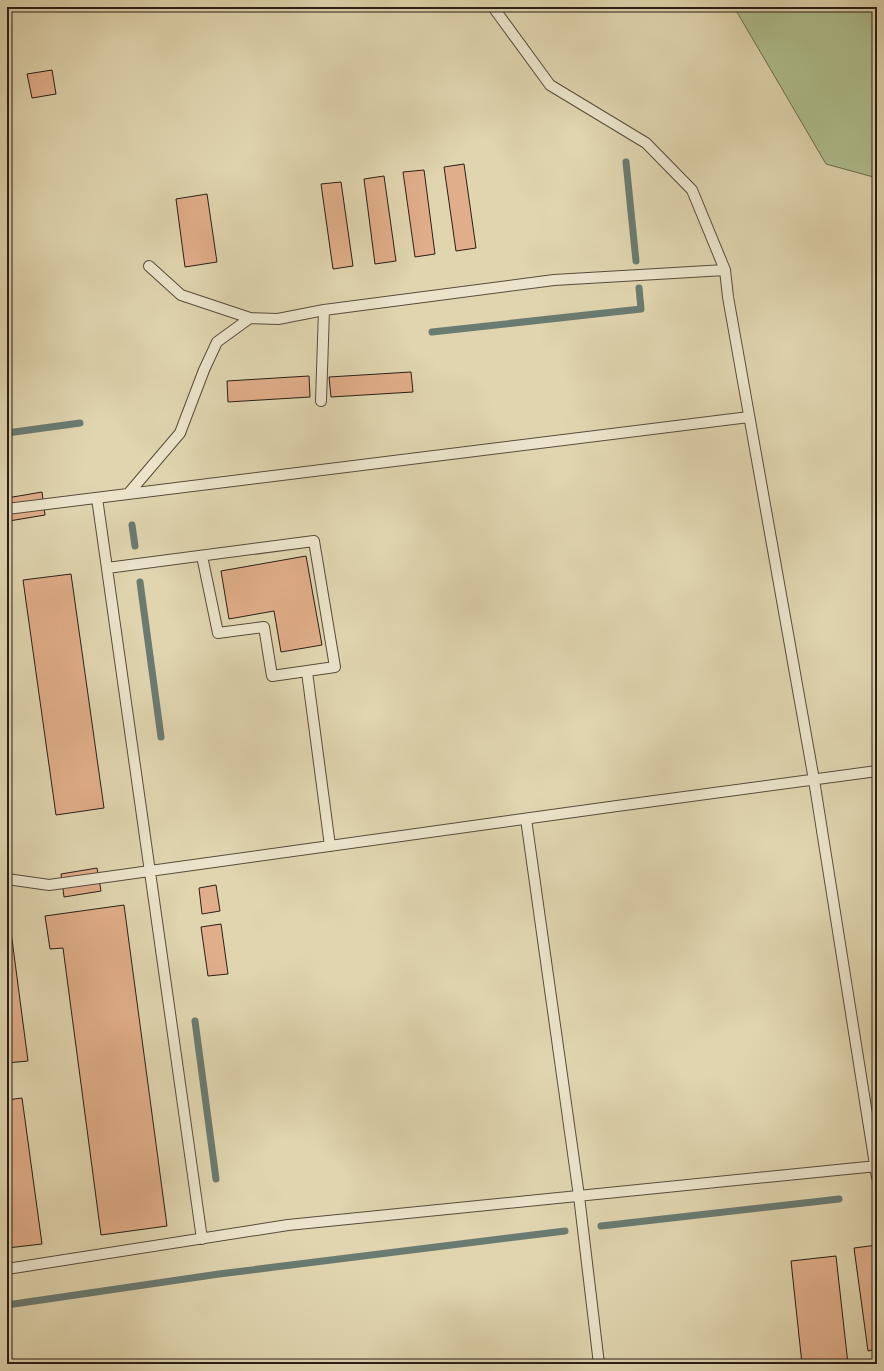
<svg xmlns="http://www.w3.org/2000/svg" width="884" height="1371" font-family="'Gentium Book Plus',serif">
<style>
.green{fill:#aebe8e;stroke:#6c6e52}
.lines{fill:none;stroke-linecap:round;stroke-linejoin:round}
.stream{stroke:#6a7b72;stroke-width:7}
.building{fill:#e0ae8a;stroke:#2a1f16}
.service-casing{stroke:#584c3c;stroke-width:12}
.service{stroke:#ebe4cb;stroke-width:10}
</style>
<rect width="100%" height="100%" fill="#e0d5af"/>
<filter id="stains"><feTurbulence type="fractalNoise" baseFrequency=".005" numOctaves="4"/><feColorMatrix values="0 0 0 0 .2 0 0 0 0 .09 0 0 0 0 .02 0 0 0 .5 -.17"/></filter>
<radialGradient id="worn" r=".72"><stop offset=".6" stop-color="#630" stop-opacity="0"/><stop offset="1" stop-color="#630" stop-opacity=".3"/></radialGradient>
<path class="green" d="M 734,7 L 877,7 L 877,178 L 826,164 Z"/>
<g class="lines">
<path class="stream" d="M 626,162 L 636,261
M 432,332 L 641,309 L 639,288
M 7,433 L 80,423
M 132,525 L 135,546
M 140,582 L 161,737
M 195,1021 L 216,1179
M 601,1226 L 839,1199
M 7,1305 L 219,1274 L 565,1231"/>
</g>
<path class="building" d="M 52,70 L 56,94 L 32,98 L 27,74 Z
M 464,164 L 476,248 L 456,251 L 444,167 Z
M 424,170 L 435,254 L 415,257 L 403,172 Z
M 384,176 L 396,261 L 375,264 L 364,179 Z
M 341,182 L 353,266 L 333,269 L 321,184 Z
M 207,194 L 217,262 L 185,267 L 176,199 Z
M 411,372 L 413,392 L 331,397 L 329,377 Z
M 309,376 L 310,397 L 228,402 L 227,381 Z
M 42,492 L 45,515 L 9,521 L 7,498 Z
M 306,556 L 322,645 L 281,652 L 274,611 L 229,619 L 221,571 Z
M 71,574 L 104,808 L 56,815 L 23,580 Z
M 97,868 L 101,891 L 64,897 L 61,874 Z
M 216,885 L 220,911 L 202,914 L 199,888 Z
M 124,905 L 167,1226 L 101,1235 L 63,948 L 50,949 L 45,916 Z
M 10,924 L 28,1061 L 7,1063 L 7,925 Z
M 221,924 L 228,974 L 208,976 L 201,927 Z
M 22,1098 L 42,1244 L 7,1248 L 7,1100 Z
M 877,1245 L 877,1349 L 868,1351 L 854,1248 Z
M 836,1256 L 848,1364 L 802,1364 L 791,1261 Z"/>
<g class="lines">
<defs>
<path id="service" d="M 493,7 L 550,85 L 646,143 L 692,190 L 725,270 L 728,297 L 814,780 L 877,1177
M 149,266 L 181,295 L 250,318 L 278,319 L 324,310 L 554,280 L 725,270
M 321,401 L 324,310
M 128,494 L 180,433 L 204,370 L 217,342 L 250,318
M 97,498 L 202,1239
M 7,509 L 749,417
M 107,568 L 314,541 L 335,667 L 272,676 L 264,627 L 218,633 L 202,556
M 307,672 L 330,846
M 526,819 L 579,1196 L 599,1364
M 7,879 L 49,885 L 617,806 L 877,771
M 7,1269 L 288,1225 L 877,1166"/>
</defs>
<use href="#service" class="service-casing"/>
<use href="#service" class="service"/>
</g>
<rect width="884" height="1371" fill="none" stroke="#e0d5af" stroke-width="24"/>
<rect x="8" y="8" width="868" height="1355" fill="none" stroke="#2a1f16" stroke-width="2"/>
<rect x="12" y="12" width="860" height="1347" fill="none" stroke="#2a1f16"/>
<rect width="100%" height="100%" filter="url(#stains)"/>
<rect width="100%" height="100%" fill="url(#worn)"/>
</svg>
